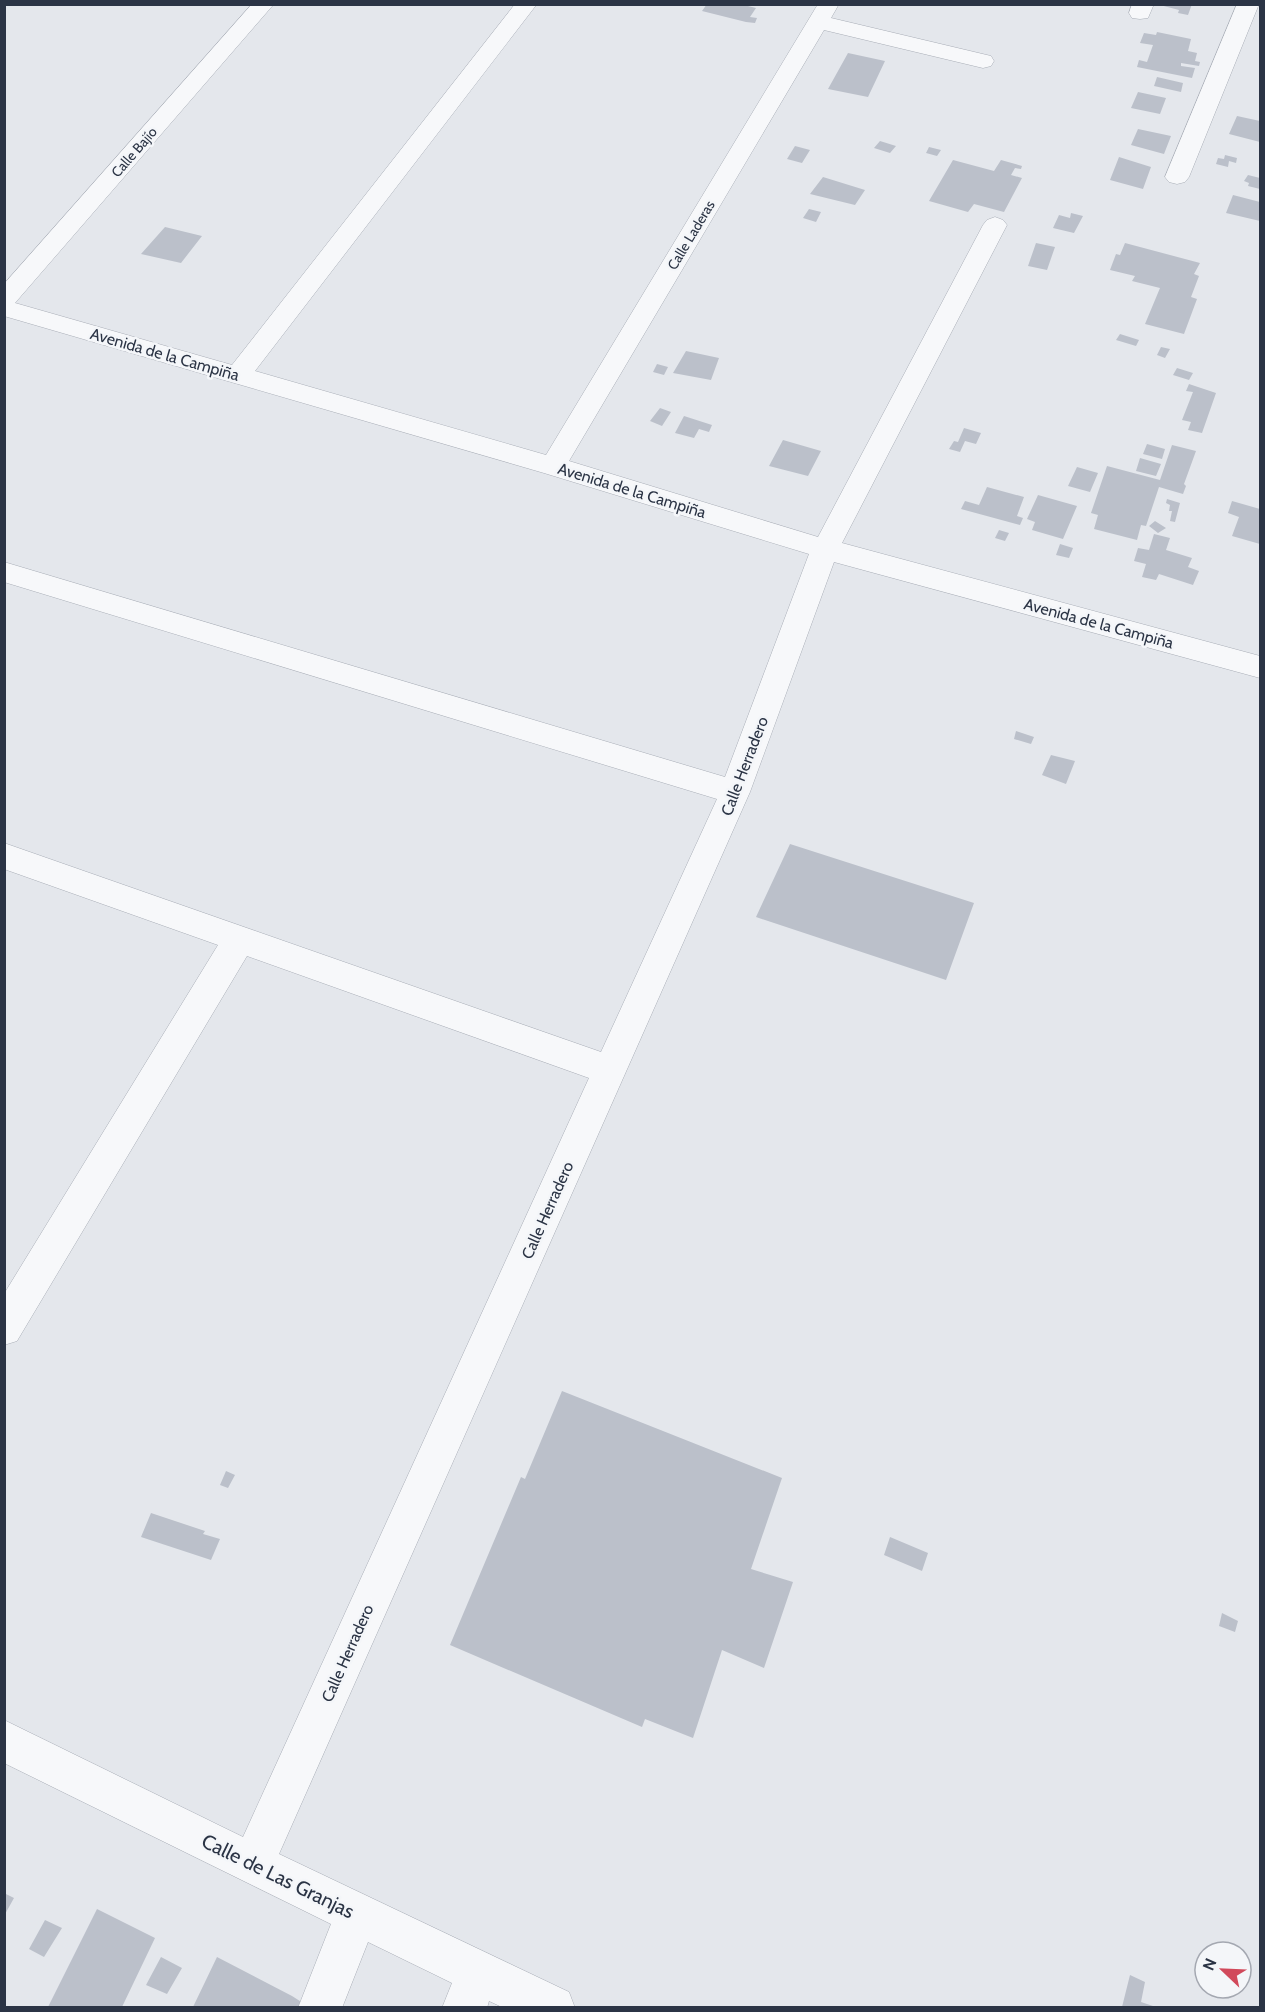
<svg xmlns="http://www.w3.org/2000/svg" width="1265" height="2012" font-family="Cabin,sans-serif">
<style>
.building{fill:#bbc0ca}
.lines{fill:none;stroke-linecap:round;stroke-linejoin:round}
.minor-casing{stroke:#a9aeb7;stroke-width:1}
.minor{fill:#f7f8fa;fill-rule:evenodd}
.labels{text-anchor:middle;stroke-width:5;stroke-linejoin:round;paint-order:stroke}
.far-street-label{font-size:14px;fill:#2b3445;stroke:#f4f6f9}
.street-label{font-size:16px;fill:#2b3445;stroke:#f4f6f9}
.near-street-label{font-size:20px;fill:#2b3445;stroke:#f4f6f9}
</style>
<rect width="100%" height="100%" fill="#e4e7ec"/>
<path class="building" d="M 707,4 L 740,4 L 756,8 L 750,17 L 757,18 L 755,23 L 746,22 L 702,11 Z
M 1156,4 L 1192,4 L 1188,15 L 1178,13 L 1179,10 Z
M 1157,32 L 1191,39 L 1188,51 L 1197,53 L 1195,61 L 1200,62 L 1199,66 L 1181,63 L 1181,66 L 1195,68 L 1192,78 L 1137,67 L 1139,60 L 1147,62 L 1153,45 L 1140,43 L 1144,33 L 1156,35 Z
M 848,53 L 885,61 L 868,97 L 828,89 Z
M 1157,77 L 1183,83 L 1181,92 L 1154,86 Z
M 1138,92 L 1166,98 L 1160,114 L 1131,108 Z
M 1237,116 L 1260,121 L 1260,142 L 1229,134 Z
M 1138,129 L 1171,136 L 1164,154 L 1131,145 Z
M 880,141 L 896,146 L 890,153 L 874,148 Z
M 795,146 L 810,150 L 802,163 L 787,159 Z
M 929,147 L 941,150 L 937,156 L 926,153 Z
M 1225,155 L 1237,158 L 1236,163 L 1229,161 L 1228,167 L 1216,164 L 1218,158 L 1224,159 Z
M 1119,157 L 1151,167 L 1143,189 L 1110,180 Z
M 953,160 L 994,171 L 1001,160 L 1022,166 L 1021,169 L 1015,168 L 1011,175 L 1022,178 L 1004,212 L 974,204 L 968,212 L 929,201 Z
M 1248,175 L 1260,178 L 1260,189 L 1248,186 L 1249,183 L 1244,181 Z
M 823,177 L 865,190 L 855,205 L 810,194 Z
M 1233,195 L 1260,202 L 1260,221 L 1226,213 Z
M 809,209 L 821,212 L 816,222 L 803,218 Z
M 1071,213 L 1083,216 L 1074,233 L 1053,228 L 1059,215 L 1070,218 Z
M 165,227 L 202,236 L 181,263 L 141,254 Z
M 1036,243 L 1055,247 L 1047,270 L 1028,266 Z
M 1125,243 L 1200,263 L 1194,274 L 1199,276 L 1191,297 L 1197,299 L 1184,334 L 1145,324 L 1160,288 L 1132,281 L 1135,276 L 1110,270 L 1116,254 L 1120,255 Z
M 1120,334 L 1139,340 L 1136,346 L 1116,340 Z
M 1161,347 L 1170,349 L 1165,358 L 1157,355 Z
M 686,351 L 719,358 L 711,380 L 673,373 Z
M 657,364 L 668,367 L 664,375 L 653,372 Z
M 1177,368 L 1193,373 L 1189,380 L 1173,375 Z
M 1189,384 L 1216,393 L 1202,433 L 1188,430 L 1191,422 L 1182,420 L 1193,392 L 1186,391 Z
M 660,408 L 671,412 L 662,426 L 650,421 Z
M 684,416 L 712,425 L 709,432 L 699,429 L 694,438 L 675,433 Z
M 964,428 L 981,433 L 976,444 L 965,441 L 960,452 L 949,449 L 954,441 L 958,442 Z
M 783,440 L 821,451 L 808,476 L 769,466 Z
M 1147,444 L 1165,449 L 1162,459 L 1143,454 Z
M 1172,445 L 1196,451 L 1184,484 L 1186,486 L 1183,494 L 1159,487 L 1146,526 L 1141,525 L 1137,540 L 1094,529 L 1098,515 L 1091,513 L 1107,466 L 1160,480 Z
M 1140,458 L 1161,464 L 1156,476 L 1136,471 Z
M 1077,467 L 1098,473 L 1090,492 L 1068,486 Z
M 987,487 L 1024,497 L 1017,516 L 1023,518 L 1020,525 L 961,509 L 965,501 L 979,505 Z
M 1038,495 L 1077,506 L 1063,539 L 1032,530 L 1035,522 L 1027,519 Z
M 1167,499 L 1180,503 L 1175,522 L 1170,521 L 1172,511 L 1169,511 L 1170,505 L 1166,503 Z
M 1232,501 L 1260,509 L 1260,544 L 1232,536 L 1239,517 L 1228,513 Z
M 1155,521 L 1166,528 L 1158,533 L 1149,526 Z
M 999,530 L 1009,533 L 1005,541 L 995,538 Z
M 1154,534 L 1170,538 L 1166,550 L 1192,558 L 1188,567 L 1199,571 L 1193,585 L 1159,574 L 1156,580 L 1142,577 L 1146,564 L 1134,561 L 1138,548 L 1149,550 Z
M 1060,544 L 1073,548 L 1069,558 L 1056,555 Z
M 1016,731 L 1034,737 L 1031,744 L 1014,739 Z
M 1051,755 L 1075,761 L 1066,784 L 1042,775 Z
M 790,844 L 974,903 L 946,980 L 756,917 Z
M 562,1391 L 782,1478 L 751,1569 L 793,1582 L 764,1668 L 722,1650 L 693,1738 L 645,1719 L 642,1727 L 450,1645 L 521,1477 L 525,1479 Z
M 226,1471 L 235,1475 L 228,1488 L 220,1485 Z
M 151,1513 L 205,1531 L 203,1534 L 220,1539 L 211,1560 L 141,1537 Z
M 890,1537 L 928,1553 L 922,1571 L 884,1555 Z
M 1222,1613 L 1238,1621 L 1235,1632 L 1219,1626 Z
M 4,1893 L 14,1898 L 4,1916 Z
M 97,1909 L 155,1938 L 122,2007 L 48,2007 Z
M 45,1920 L 62,1928 L 44,1957 L 29,1949 Z
M 161,1957 L 182,1968 L 167,1994 L 146,1985 Z
M 217,1957 L 292,1996 L 303,2003 L 301,2007 L 193,2007 Z
M 1130,1975 L 1145,1982 L 1141,2002 L 1156,2007 L 1122,2007 Z"/>
<g class="lines">
<defs>
<path id="minor" d="M 252,4 L 274,4 L 15,303 L 232,365 L 515,4 L 537,4 L 255,371 L 546,455 L 818,4 L 839,4 L 831,18 L 991,56 L 994,61 L 991,66 L 983,68 L 824,30 L 569,461 L 818,537 L 983,225 L 987,220 L 995,217 L 1003,220 L 1007,225 L 842,543 L 1260,656 L 1260,678 L 834,562 L 750,792 L 279,1854 L 569,1992 L 575,2008 L 504,2008 L 489,2001 L 487,2008 L 442,2008 L 452,1983 L 368,1942 L 342,2008 L 298,2008 L 331,1924 L 4,1763 L 4,1720 L 243,1837 L 589,1078 L 247,956 L 17,1341 L 4,1345 L 4,1294 L 218,945 L 4,869 L 4,843 L 601,1052 L 717,799 L 4,582 L 4,562 L 725,777 L 809,554 L 544,473 L 4,316 L 4,284 Z
M 1132,4 L 1154,4 L 1148,18 L 1140,19 L 1132,18 L 1129,13 Z
M 1237,4 L 1259,4 L 1189,177 L 1185,182 L 1177,184 L 1169,182 L 1165,177 Z"/>
</defs>
<use href="#minor" class="minor-casing"/>
<use href="#minor" class="minor"/>
</g>
<g class="labels">
<g class="far-street-label">
<text transform="translate(134 152) rotate(-49)" y="5">Calle Bajío</text>
<text transform="translate(691 235) rotate(-59)" y="5">Calle Laderas</text>
</g>
<g class="street-label">
<text transform="translate(165 354) rotate(16)" y="6">Avenida de la Campiña</text>
<text transform="translate(632 490) rotate(17)" y="6">Avenida de la Campiña</text>
<text transform="translate(1099 623) rotate(15)" y="6">Avenida de la Campiña</text>
<text transform="translate(744 766) rotate(-69)" y="6">Calle Herradero</text>
<text transform="translate(547 1210) rotate(-66)" y="6">Calle Herradero</text>
<text transform="translate(347 1653) rotate(-66)" y="6">Calle Herradero</text>
</g>
<g class="near-street-label">
<text transform="translate(278 1876) rotate(26)" y="7">Calle de Las Granjas</text>
</g>
</g>
<rect width="1265" height="2012" fill="none" stroke="#2b3445" stroke-width="12"/>
<g transform="translate(1223 1970) rotate(293)"><circle r="28" fill="#f4f6f9" stroke="#a4a8b1" stroke-width="1.5"/>
<path d="M0-4.5L10 22L0 15L-10 22Z" fill="#d1495b"/>
<text y="-9" font-size="16" font-weight="bold" text-anchor="middle" fill="#2b3445">N</text>
</g>
</svg>
